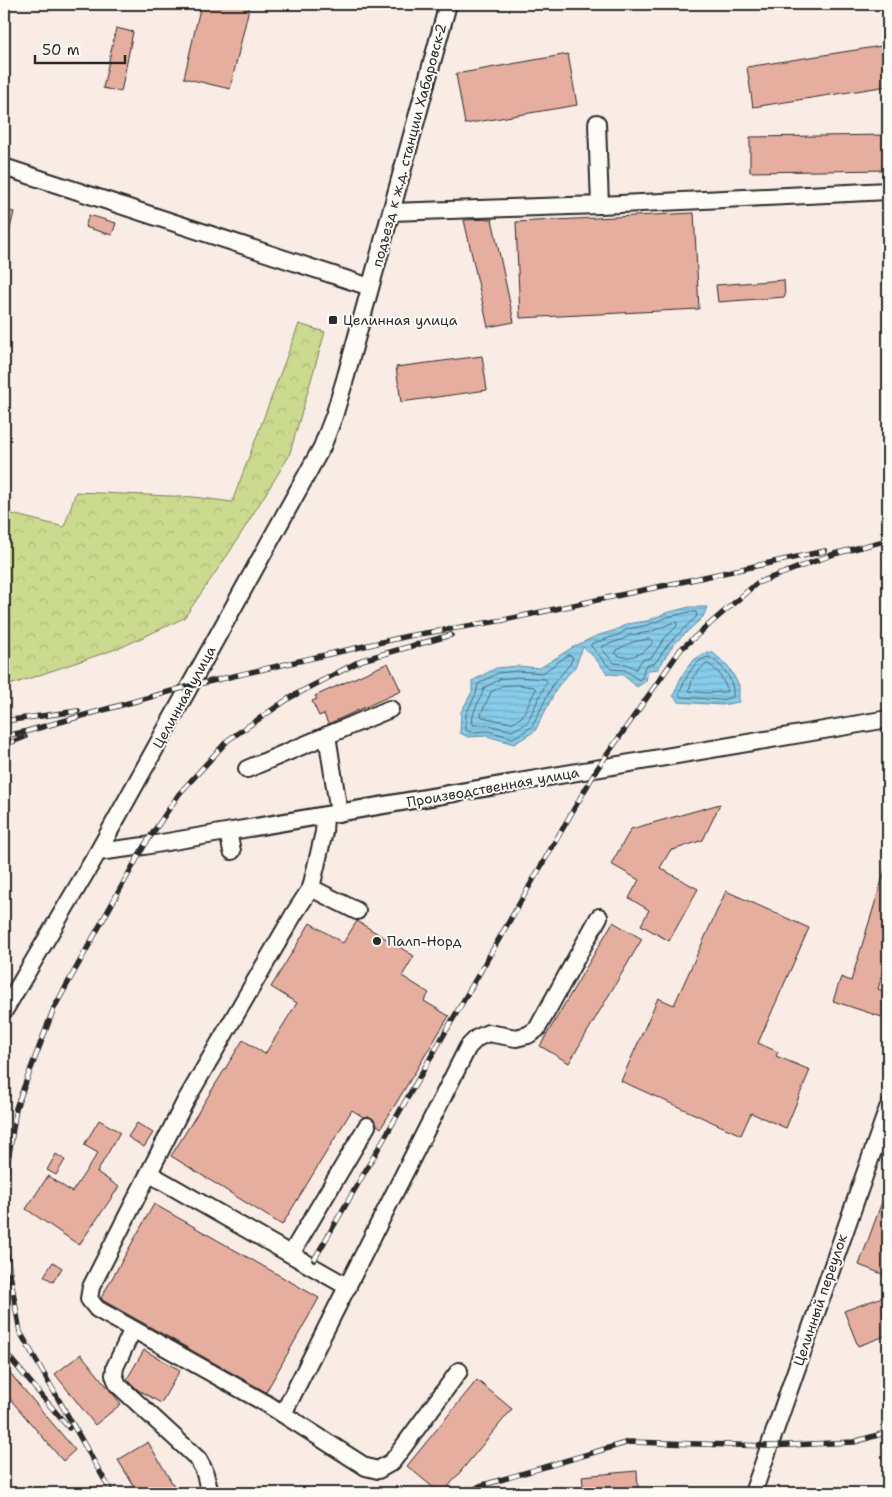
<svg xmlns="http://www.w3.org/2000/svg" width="892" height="1497" font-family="'Shantell Sans',sans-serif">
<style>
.forest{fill:url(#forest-crowns);stroke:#7b825c}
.water{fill:url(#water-rules);stroke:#628c9d}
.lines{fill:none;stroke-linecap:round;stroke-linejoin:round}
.shore{stroke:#506b77;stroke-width:1}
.building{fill:#e6ae9e;stroke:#2b2b2b}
.minor-casing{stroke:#2b2b2b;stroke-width:20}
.minor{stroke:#fdfcf7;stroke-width:16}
.rail-casing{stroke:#2b2b2b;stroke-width:5.5}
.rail{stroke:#fdfcf7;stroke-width:4;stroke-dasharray:11;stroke-linecap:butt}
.poi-dot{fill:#2b2b2b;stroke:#fdfcf7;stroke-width:2}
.labels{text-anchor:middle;stroke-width:4;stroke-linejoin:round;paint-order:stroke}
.street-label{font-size:14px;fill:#2b2b2b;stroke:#fdfcf7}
.poi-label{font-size:14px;fill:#2b2b2b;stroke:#fdfcf7;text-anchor:start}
</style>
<defs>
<pattern id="forest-crowns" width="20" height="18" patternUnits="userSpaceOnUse" patternTransform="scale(1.25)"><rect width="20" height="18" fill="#cbda8e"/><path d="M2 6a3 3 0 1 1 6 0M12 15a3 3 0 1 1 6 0" fill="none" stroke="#aebb7b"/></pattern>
<pattern id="water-rules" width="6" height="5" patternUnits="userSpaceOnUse" patternTransform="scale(1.25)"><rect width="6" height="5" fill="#87cce9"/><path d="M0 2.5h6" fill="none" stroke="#75afc8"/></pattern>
</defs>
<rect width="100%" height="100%" fill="#f8ece5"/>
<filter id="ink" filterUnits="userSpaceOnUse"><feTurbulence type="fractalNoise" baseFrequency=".02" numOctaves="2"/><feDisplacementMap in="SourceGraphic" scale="10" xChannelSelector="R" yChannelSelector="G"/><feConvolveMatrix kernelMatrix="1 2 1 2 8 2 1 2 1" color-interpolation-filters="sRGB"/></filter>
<g filter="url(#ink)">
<path class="forest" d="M 299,324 L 325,332 L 289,456 L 229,553 L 184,618 L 122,647 L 4,687 L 4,512 L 64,527 L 76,492 L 194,497 L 232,502 Z"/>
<path class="water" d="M 689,607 L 707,607 L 703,617 L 673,645 L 658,669 L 648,670 L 646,681 L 637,687 L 623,675 L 608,674 L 592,655 L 583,647 L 575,667 L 558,686 L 535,731 L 514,744 L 487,736 L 468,737 L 460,733 L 461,712 L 472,692 L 472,681 L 496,668 L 518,666 L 540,668 L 573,647 L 596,636 L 616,630 L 626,624 L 647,621 L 666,613 Z
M 712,652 L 728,666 L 739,685 L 739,702 L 722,705 L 679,702 L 673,696 C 681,677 689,655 712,652 Z"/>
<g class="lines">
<path class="shore" d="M 690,612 L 696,612 L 697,616 L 670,642 L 655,663 L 645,666 L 642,678 L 639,680 L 625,670 L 611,669 L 591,646 L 591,644 L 618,635 L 628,629 L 648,625 L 668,617 Z
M 675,622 L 677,623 L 677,626 L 664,639 L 652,657 L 642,660 L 636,669 L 626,664 L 614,663 L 602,649 L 603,646 L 621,640 L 630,635 L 650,632 Z
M 650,639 L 653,642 C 646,653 626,663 615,653 L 616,650 L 633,642 Z
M 569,655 L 573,657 L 570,664 L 553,684 L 532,727 L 513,738 L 488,731 L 470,732 L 466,730 L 466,714 L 476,694 L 478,684 L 498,673 L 518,671 L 542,673 Z
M 709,657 C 723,665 735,681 733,697 L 721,700 L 681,697 L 679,694 C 685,680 693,659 709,657 Z
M 706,664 L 709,664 L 719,673 L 727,688 L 726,692 L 706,693 L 689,691 L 693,677 Z
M 518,677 L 545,679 L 547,681 L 527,723 L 512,731 L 489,725 L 473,725 C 470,712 481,701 484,688 L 500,679 Z
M 518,685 L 534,687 L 536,689 L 522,717 L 511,723 L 482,717 L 481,714 L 491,692 L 502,686 Z"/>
</g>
<path class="building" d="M 201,4 L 250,4 L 230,89 L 184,78 Z
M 116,28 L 133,32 L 121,92 L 103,88 Z
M 888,45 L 888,86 L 753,107 L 747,67 Z
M 568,54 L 577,105 L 465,124 L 456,74 Z
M 888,135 L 888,170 L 750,172 L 750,137 Z
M 4,209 L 14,212 L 7,241 L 4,240 Z
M 694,213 L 699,309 L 520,318 L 516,222 Z
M 89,215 L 116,223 L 112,235 L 85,227 Z
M 492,219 L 514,322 L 488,327 L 464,220 Z
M 784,280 L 785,297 L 718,302 L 716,285 Z
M 482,356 L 487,390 L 401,402 L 396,367 Z
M 388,663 L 401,691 L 328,724 L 324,714 L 319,716 L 312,701 L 317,699 L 315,696 Z
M 720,804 L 703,840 L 670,851 L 660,868 L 698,889 L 669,941 L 641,925 L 649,910 L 629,898 L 639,880 L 611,864 L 631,829 Z
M 886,867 L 888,868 L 888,956 L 878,989 L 888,993 L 888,1019 L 833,1001 L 841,977 L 851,981 Z
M 726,891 L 809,928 L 758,1043 L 778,1052 L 776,1056 L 810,1070 L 786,1128 L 751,1113 L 741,1135 L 621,1081 L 658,998 L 674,1005 Z
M 357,921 L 414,956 L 402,976 L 429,993 L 424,1001 L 449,1016 L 381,1128 L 377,1125 L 372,1118 L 363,1117 L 352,1110 L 282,1225 L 171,1156 L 243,1040 L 265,1054 L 297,1003 L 271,987 L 310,923 L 343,943 Z
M 613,922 L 642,939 L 569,1063 L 540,1046 Z
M 99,1120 L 120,1132 L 97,1172 L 119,1187 L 79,1245 L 26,1209 L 48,1176 L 72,1192 L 98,1153 L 84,1145 Z
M 137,1123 L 153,1133 L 144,1147 L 128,1137 Z
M 56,1154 L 65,1160 L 56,1175 L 47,1170 Z
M 887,1188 L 888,1265 L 885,1275 L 859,1265 Z
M 154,1204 L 319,1298 L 266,1392 L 104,1301 L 101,1298 Z
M 53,1262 L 62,1268 L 53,1282 L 44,1276 Z
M 888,1295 L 888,1335 L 858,1346 L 844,1311 Z
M 144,1350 L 180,1370 L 161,1403 L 138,1390 L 127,1379 Z
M 81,1354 L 121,1404 L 95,1425 L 55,1374 Z
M 4,1366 L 75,1450 L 63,1461 L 4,1392 Z
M 477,1380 L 512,1409 L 443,1493 L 440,1493 L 407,1466 Z
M 148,1442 L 178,1493 L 138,1493 L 118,1460 Z
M 637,1471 L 638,1489 L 584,1493 L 582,1476 Z"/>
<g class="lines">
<defs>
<path id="minor" d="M 597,123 L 600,205
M 4,167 L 370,287
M 391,212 L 600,205 L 888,191
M 327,735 L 339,813
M 247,769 L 390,709
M 325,816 L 324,832 L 311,888 L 294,914 L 185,1102 L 91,1287 L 89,1299 L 97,1309 L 267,1404 L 366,1467 L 378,1470 L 392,1462 L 459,1371
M 228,832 L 232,851
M 98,852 L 144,846 L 888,719
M 311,888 L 357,911
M 4,1011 L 98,852 L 322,447 L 334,416 L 346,376 L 448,4
M 150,1174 L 348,1287
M 291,1254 L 367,1126
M 133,1329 L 115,1367 L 114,1375 L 118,1385 L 198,1459 L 204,1470 L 210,1493
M 283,1414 L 468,1047 L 477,1038 L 488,1033 L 516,1038 L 528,1035 L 537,1029 L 599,917
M 753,1493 L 888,1108"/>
</defs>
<use href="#minor" class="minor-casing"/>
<use href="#minor" class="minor"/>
<defs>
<path id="rail" d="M 4,721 L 78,711
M 4,736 L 24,732 L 190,686 L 408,636 L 504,620 L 825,551
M 4,745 L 25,737
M 4,1188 L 16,1108 L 54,1008 L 144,846 L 179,794 L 228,740 L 291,697 L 362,660 L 451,635
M 4,1239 L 20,1332 L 112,1493
M 314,1260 L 597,769 L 681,649 L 757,583 L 834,554 L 888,540
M 4,1351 L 69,1428
M 468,1493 L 480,1486 L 629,1442 L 769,1446 L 854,1442 L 888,1432"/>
</defs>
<use href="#rail" class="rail-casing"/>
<use href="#rail" class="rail"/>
</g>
</g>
<g class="poi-dot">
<rect x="328" y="315" width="10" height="10" rx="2.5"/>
<circle cx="377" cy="941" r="5"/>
</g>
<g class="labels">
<g class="street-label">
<text transform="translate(409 145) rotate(-75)" y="5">подъезд к ж.д. станции Хабаровск-2</text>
<text transform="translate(184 697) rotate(-61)" y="5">Целинная улица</text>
<text transform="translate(493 787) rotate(-10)" y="5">Производственная улица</text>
<text transform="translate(820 1300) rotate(-71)" y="5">Целинный переулок</text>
</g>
<g class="poi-label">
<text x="343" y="325">Целинная улица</text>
<text x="387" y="946">Палп-Норд</text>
</g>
</g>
<rect width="892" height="1497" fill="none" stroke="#fdfcf7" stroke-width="20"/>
<rect x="10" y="10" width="872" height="1477" fill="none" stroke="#2b2b2b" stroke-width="2" filter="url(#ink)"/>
<path d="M35 55v8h90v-8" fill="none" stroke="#2b2b2b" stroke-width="2.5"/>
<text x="42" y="55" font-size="15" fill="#2b2b2b" stroke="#fdfcf7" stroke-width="4" paint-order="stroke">50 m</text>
</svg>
